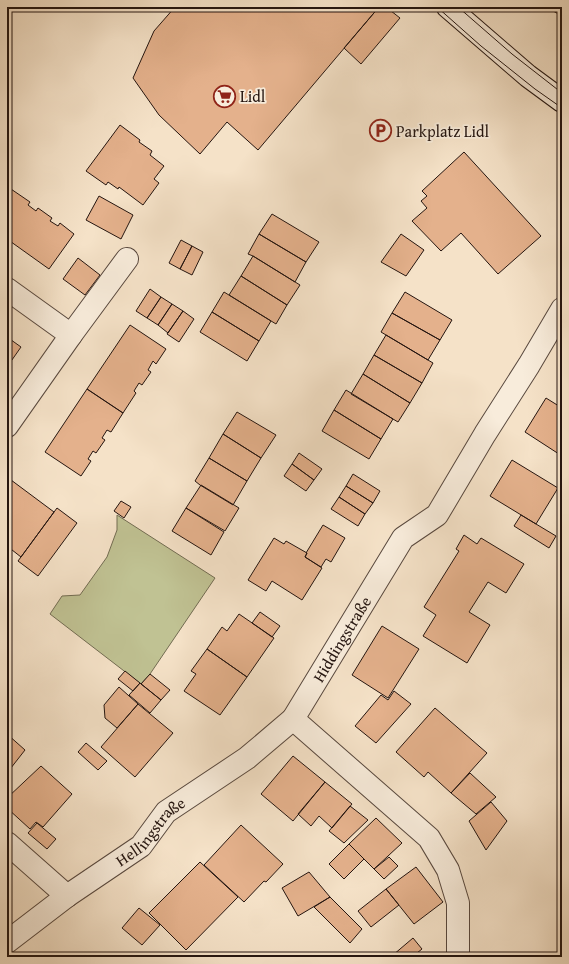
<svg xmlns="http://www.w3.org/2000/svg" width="569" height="964" font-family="'Gentium Book Plus',serif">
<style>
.green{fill:#c0c293;stroke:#726c52}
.building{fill:#e4b18c;stroke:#241510}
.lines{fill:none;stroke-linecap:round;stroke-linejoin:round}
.minor-casing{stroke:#58483e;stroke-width:24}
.secondary-casing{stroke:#241510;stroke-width:24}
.minor{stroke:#f8ecdb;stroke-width:22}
.secondary{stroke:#f8ecdb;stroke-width:22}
.tram{stroke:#241510;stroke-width:1}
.labels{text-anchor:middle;stroke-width:3.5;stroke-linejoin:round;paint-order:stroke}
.poi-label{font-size:16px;fill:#241510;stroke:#f8ecdb;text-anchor:start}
.street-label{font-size:16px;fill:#241510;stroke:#f8ecdb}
</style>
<rect width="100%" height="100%" fill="#f5e2c8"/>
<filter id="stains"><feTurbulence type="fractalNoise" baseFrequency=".005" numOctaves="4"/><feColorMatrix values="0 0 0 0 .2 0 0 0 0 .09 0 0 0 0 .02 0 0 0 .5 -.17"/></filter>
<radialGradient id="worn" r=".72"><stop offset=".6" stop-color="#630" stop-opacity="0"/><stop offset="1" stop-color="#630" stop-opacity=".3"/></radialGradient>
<path class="green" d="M 117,515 L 215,578 L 150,674 L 141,684 L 50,614 L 62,596 L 80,595 L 107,557 L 117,530 Z"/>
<path class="building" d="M 175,7 L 379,7 L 258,150 L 227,122 L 200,154 L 159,115 L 133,78 L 154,31 Z
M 379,7 L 386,7 L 400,18 L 361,64 L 344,48 Z
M 546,7 L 562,7 L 562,16 Z
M 120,125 L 140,140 L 139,142 L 152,151 L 150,155 L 164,166 L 154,179 L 159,183 L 143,205 L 119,187 L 118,189 L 108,182 L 106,185 L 86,171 Z
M 464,152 L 541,236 L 498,274 L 461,233 L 441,251 L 412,221 L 427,208 L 421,201 L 427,196 L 422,191 Z
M 8,187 L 30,202 L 28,205 L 36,211 L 38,208 L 52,218 L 50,221 L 58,226 L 60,223 L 74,234 L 49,269 L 7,239 L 7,189 Z
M 99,196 L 133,215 L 121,239 L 86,220 Z
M 272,214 L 319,242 L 306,262 L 259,234 Z
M 259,234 L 306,262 L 295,282 L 253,256 L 248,254 Z
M 401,234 L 424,250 L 406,276 L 381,262 Z
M 181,240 L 192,246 L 180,269 L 169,263 Z
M 192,246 L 203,252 L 192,275 L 180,269 Z
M 253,256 L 300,285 L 287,305 L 241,276 Z
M 78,258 L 100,275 L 85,295 L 63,279 Z
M 241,276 L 287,305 L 276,324 L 229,295 Z
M 150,289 L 161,297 L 147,318 L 136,311 Z
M 224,292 L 271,321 L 259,341 L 212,312 Z
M 405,292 L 452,320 L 440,340 L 392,313 Z
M 161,297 L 172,304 L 158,325 L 147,318 Z
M 172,304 L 183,311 L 168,333 L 158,325 Z
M 183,311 L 194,319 L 179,342 L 167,334 Z
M 212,312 L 259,341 L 247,361 L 200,332 Z
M 392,313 L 440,340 L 428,360 L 381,332 Z
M 130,325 L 166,349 L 156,364 L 153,361 L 148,370 L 151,372 L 142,385 L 139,383 L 134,391 L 136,393 L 123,413 L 87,389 Z
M 386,335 L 433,363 L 422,383 L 374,355 Z
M 7,337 L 21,347 L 7,367 Z
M 374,355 L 422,383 L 410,403 L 363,374 Z
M 363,374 L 410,403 L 398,422 L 351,394 Z
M 87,389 L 123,413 L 111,432 L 107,430 L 102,438 L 105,440 L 96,453 L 93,451 L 88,459 L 91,461 L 81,476 L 45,452 Z
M 346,390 L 393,419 L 381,439 L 334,410 Z
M 546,398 L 562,408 L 562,456 L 525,432 Z
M 334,410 L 381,439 L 369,459 L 322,431 Z
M 237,412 L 276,435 L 261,458 L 223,434 Z
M 223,434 L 261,458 L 247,481 L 209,458 Z
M 299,453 L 322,469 L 314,480 L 292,464 Z
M 209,458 L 247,481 L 233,505 L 200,485 L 195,481 Z
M 512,460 L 558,488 L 536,524 L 490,496 Z
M 292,464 L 314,480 L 306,491 L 284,476 Z
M 353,474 L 380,491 L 373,503 L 346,486 Z
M 7,477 L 54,512 L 21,557 L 7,546 Z
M 201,485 L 239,508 L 225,531 L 186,508 Z
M 346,486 L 373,503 L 365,514 L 339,497 Z
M 339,497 L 365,514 L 358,526 L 331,509 Z
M 121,501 L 131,507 L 124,518 L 114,511 Z
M 57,508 L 77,523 L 38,576 L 18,561 Z
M 186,508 L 224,532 L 211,555 L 172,531 Z
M 521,515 L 556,536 L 549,548 L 514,526 Z
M 323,525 L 345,538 L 331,562 L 326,559 L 321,567 L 305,557 L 307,553 L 306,553 Z
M 464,535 L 477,544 L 481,538 L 524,564 L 506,593 L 488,582 L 469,612 L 490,625 L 467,663 L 423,636 L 436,615 L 424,607 L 459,551 L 456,549 Z
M 274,538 L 284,544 L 286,541 L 307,553 L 305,557 L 322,568 L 302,600 L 272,581 L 266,591 L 248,580 Z
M 260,612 L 280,626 L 272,637 L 252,623 Z
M 239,614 L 274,638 L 247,677 L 207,649 L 222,627 L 227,631 Z
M 382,626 L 419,649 L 388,698 L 352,675 Z
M 207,649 L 247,677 L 220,715 L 184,691 L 196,674 L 191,671 Z
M 125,671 L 140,683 L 133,691 L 118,679 Z
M 150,674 L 170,690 L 161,700 L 141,684 Z
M 140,683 L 161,700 L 150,713 L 129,695 Z
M 119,687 L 138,704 L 117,728 L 105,718 L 104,705 Z
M 394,691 L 411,704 L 376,743 L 355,726 L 381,695 L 388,700 Z
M 138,704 L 173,733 L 135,777 L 101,747 Z
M 435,708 L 487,753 L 451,793 L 428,772 L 424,777 L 396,752 Z
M 7,734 L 25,750 L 7,773 Z
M 86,743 L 107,761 L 98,770 L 78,752 Z
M 293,756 L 325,782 L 293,821 L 261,794 Z
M 41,766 L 72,794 L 43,827 L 36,822 L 30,829 L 7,808 L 7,798 Z
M 470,773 L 496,797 L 476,814 L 451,793 Z
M 325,782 L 352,804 L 332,828 L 319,816 L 311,826 L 298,814 Z
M 491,802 L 507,821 L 486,850 L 469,821 Z
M 350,806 L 368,820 L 344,843 L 329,831 Z
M 376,818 L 402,843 L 374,869 L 349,844 Z
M 37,823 L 56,839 L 47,849 L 28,833 Z
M 241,825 L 283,864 L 266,882 L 264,881 L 244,902 L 204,865 Z
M 349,844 L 364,859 L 344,879 L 329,864 Z
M 389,857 L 398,866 L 384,879 L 374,869 Z
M 200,862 L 238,897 L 186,950 L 149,913 Z
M 416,867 L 443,902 L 414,924 L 386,889 Z
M 309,872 L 330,897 L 298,916 L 282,888 Z
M 386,889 L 399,905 L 371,927 L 358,911 Z
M 330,897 L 362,929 L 350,943 L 314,907 Z
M 139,908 L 160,925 L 142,945 L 122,928 Z
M 413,938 L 422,949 L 412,957 L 394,957 L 393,955 Z"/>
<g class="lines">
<defs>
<g id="minor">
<path d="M 7,289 L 71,335 L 7,426"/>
<path d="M 71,335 L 127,259"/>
<path d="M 7,843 L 67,896"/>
<path id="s1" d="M 7,942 L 67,896 L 141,846 L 166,812 L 247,758 L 293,719"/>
<path id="s2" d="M 458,957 L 458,903 L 448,870 L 429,838 L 293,719 L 403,538 L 437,515 L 485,434 L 529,365 L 562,309"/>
</g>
<path id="secondary" d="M 448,7 L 528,76 L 562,101"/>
</defs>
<use href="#minor" class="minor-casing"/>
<use href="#secondary" class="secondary-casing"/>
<use href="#minor" class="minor"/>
<use href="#secondary" class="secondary"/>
<path class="tram" d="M 437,7 L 481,46 L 535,89 L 562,108
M 458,7 L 512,54 L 562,93"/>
</g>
<defs>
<symbol id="supermarket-ring" viewBox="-11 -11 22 22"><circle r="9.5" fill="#f8ecdb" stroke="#8f2418" stroke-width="1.5"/><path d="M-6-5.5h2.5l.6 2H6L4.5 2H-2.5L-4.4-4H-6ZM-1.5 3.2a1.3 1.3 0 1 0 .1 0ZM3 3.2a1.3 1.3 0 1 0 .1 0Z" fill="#8f2418"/></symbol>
<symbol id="parking-ring" viewBox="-11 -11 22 22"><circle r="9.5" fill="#f8ecdb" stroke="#8f2418" stroke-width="1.5"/><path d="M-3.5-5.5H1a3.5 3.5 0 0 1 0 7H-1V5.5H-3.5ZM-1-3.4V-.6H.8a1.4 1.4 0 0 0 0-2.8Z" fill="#8f2418"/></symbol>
</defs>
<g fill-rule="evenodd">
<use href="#supermarket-ring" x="212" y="84" width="25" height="25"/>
<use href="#parking-ring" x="368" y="118" width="25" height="25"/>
</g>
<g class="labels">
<g class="poi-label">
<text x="240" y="102">Lidl</text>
<text x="396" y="137">Parkplatz Lidl</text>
</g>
<g class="street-label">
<text dy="6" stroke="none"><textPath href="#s2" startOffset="400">Hiddingstraße</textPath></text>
<text dy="6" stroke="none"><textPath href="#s1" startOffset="182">Hellingstraße</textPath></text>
</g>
</g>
<rect width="569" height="964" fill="none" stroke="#f5e2c8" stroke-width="24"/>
<rect x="8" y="8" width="553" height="948" fill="none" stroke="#241510" stroke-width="2"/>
<rect x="12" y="12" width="545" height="940" fill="none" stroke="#241510"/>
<rect width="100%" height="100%" filter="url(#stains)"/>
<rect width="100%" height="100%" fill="url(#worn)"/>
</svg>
